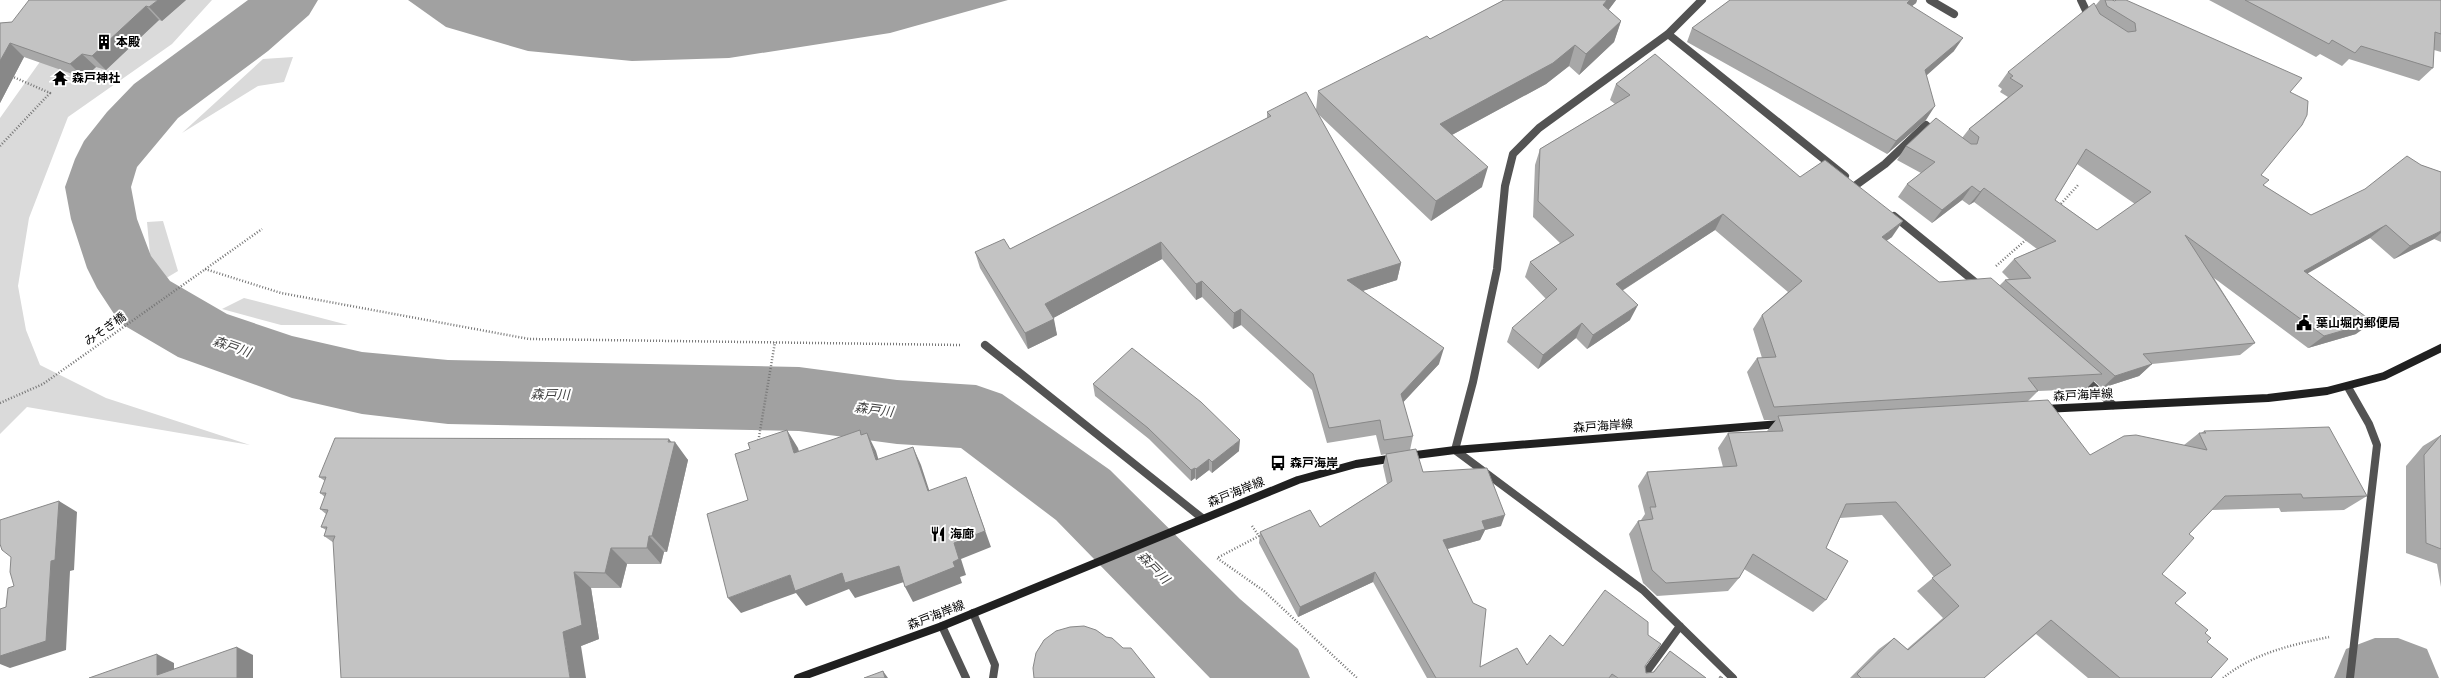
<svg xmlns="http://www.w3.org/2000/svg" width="2441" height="678" font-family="Cabin,'Noto Sans JP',sans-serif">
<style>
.green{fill:#dadada}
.water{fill:#a1a1a1}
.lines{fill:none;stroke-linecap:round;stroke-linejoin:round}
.river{fill:#a1a1a1;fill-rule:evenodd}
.path{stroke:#757575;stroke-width:2.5;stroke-dasharray:1 2;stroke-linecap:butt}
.service{stroke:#535353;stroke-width:8}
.minor{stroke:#535353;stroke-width:8}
.secondary{stroke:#202020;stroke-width:8}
.wall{fill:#a8a8a8;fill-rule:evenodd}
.shaded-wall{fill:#888}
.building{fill:#c3c3c3;stroke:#888;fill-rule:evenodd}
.labels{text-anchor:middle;stroke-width:4;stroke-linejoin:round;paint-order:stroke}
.poi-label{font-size:12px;font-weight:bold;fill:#000;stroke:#fff;text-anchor:start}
.street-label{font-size:12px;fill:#000;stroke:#fff}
.water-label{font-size:13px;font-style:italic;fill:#424242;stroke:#fff}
</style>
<rect width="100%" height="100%" fill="#fff"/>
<path class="green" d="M 77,0 L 212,0 L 172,44 L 68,117 L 29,218 L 18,286 L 26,330 L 40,365 L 106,398 L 250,445 L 27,407 L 0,434 L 0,118 L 49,49 Z
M 293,57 L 284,82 L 258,86 L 182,133 L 263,59 Z
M 163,221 L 178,271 L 153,286 L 147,222 Z
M 244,298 L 348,325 L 281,325 L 222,309 Z"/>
<path class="water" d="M 408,0 L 1008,0 L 890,33 L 729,58 L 632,61 L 528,51 L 446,27 Z"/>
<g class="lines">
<path class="river" d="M 248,0 L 318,0 L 309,15 L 268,51 L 178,118 L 137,167 L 131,187 L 137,219 L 151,256 L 170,281 L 227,314 L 292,336 L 362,352 L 448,360 L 799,367 L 897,380 L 976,385 L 1002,394 L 1110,470 L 1240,599 L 1298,649 L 1310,678 L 1210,678 L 1056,520 L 961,448 L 897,444 L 799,431 L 448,424 L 362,414 L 292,398 L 178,357 L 120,323 L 97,288 L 87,268 L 71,219 L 65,187 L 75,159 L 84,141 L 107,112 L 134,84 Z
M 2375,638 L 2398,638 L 2427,649 L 2439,678 L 2334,678 L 2346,649 Z"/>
<path class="path" d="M 0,146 L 50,93 L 11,76
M 2059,206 L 2079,184
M 1996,266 L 2028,238
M 205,269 L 281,293 L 529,339 L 960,345
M 0,403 L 43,384 L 262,229
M 758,443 L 775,342
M 1252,526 L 1259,536 L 1217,558 L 1264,591 L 1357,678
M 2223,678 C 2254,653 2291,645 2329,637"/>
<path class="service" d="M 1930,0 L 1954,14
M 2081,0 L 2090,19"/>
<path class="minor" d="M 1702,0 L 1668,34 L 1539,128 L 1513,154 L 1505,186 L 1497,269 L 1473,382 L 1455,450 L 1643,590 L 1733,678
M 1668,34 L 1845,176
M 1856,185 L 1885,164 L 1926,125 L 1936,133
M 1894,216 L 1980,286
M 985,345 L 1202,518
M 2083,377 L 2113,405
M 2349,389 L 2369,424 L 2377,445 L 2350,678
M 973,613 L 995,665 L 993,678
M 942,626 L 966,678
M 1642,678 L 1680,626"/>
<path class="secondary" d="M 2044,409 L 2268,398 L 2327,391 L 2384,376 L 2441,348
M 1408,456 L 1455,450 L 1781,424
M 798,678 L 942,626 L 1298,480 L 1356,464 L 1395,458"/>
</g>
<path class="wall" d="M 186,0 L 162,21 L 159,20 L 106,70 L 96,67 L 84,78 L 24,57 L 0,103 L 0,23 L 12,22 Z
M 1502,0 L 1616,0 L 1608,10 L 1621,21 L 1614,42 L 1579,75 L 1569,66 L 1546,84 L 1452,135 L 1482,187 L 1431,221 L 1318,114 L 1401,263 L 1397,280 L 1362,291 L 1439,364 L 1403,402 L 1413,436 L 1410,450 L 1423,472 L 1501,526 L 1485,530 L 1480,540 L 1448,549 L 1480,667 L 1527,665 L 1563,646 L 1645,666 L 1646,673 L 1653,672 L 1662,661 L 1670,651 L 1706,678 L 1427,678 L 1373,582 L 1298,617 L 1259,543 L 1260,532 L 1320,527 L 1387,484 L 1383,466 L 1386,454 L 1381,455 L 1376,435 L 1327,443 L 1312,390 L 1241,325 L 1233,329 L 1202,297 L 1196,300 L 1162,259 L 1053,318 L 1057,335 L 1028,349 L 980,268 L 975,252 L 1010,249 L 1267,118 L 1267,112 L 1316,110 L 1318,91 L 1430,39 L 1502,1 Z
M 1730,0 L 1917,0 L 1916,3 L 1912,6 L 1954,51 L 1926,75 L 1926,120 L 1887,154 L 1687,42 L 1692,28 Z
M 2100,0 L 2112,0 L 2290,92 L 2261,175 L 2263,185 L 2311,215 L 2421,165 L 2441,172 L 2441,242 L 2434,239 L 2394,259 L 2370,238 L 2307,273 L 2356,334 L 2308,348 L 2214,278 L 2255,343 L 2240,355 L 2152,364 L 2139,376 L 2102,388 L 2094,381 L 2086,389 L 2038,391 L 2027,402 L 2090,455 L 2184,445 L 2199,433 L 2201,433 L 2204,431 L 2367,496 L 2344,510 L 2281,512 L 2279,508 L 2212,510 L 2189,534 L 2162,574 L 2175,603 L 2205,633 L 2207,642 L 2211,678 L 2088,678 L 2036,634 L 1984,678 L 1850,678 L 1879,649 L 1894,638 L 1907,649 L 1943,618 L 1917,591 L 1934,577 L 1882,515 L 1840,518 L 1826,548 L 1826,600 L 1813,612 L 1744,569 L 1739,578 L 1728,591 L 1657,596 L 1643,583 L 1629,534 L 1638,521 L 1641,520 L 1645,514 L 1638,486 L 1647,472 L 1723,467 L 1718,448 L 1728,433 L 1767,431 L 1776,420 L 1764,420 L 1747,372 L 1757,358 L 1762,358 L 1753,329 L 1762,315 L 1788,292 L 1715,230 L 1622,291 L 1630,320 L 1587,349 L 1576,338 L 1538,369 L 1507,342 L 1512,328 L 1546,299 L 1525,277 L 1530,262 L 1560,243 L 1533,217 L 1535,165 L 1540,149 L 1615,104 L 1610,100 L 1616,84 L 1800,177 L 1892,237 L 1886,241 L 1939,282 L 2000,285 L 2005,280 L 2009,279 L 2002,272 L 2014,259 L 2037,249 L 1974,202 L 1969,205 L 1962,200 L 1932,223 L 1898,197 L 1907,184 L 1921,173 L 1897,160 L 1906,146 L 1962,138 L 1969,129 L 2008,97 L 2000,92 L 2002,89 L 1998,86 L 2008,72 L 2095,6 ZM 2077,164 L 2135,204 L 2097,230 L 2055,200 Z
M 2209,0 L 2441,0 L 2441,52 L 2434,50 L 2433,68 L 2419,81 L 2349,59 L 2342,66 L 2320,54 L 2316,57 Z
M 1093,384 L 1239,451 L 1212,473 L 1209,470 L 1196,480 L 1195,478 L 1191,481 L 1149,439 L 1095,396 Z
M 2441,435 L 2441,587 L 2437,564 L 2406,553 L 2406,466 L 2423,446 Z
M 672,442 L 688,460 L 667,552 L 664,552 L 661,564 L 627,564 L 621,588 L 591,588 L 599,639 L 581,646 L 334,543 L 324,536 L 326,530 L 321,527 L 326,514 L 320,509 L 325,497 L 320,493 L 325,481 L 319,477 Z"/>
<path class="shaded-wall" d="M 158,0 L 186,0 L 162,21 L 149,7 Z
M 1607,0 L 1616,0 L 1596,27 L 1603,5 Z
M 1910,0 L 1917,0 L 1916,3 L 1899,16 L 1907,3 Z
M 146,6 L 159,20 L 106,70 L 92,56 Z
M 1621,21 L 1614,42 L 1579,75 L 1586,54 Z
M 1963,38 L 1954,51 L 1917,84 L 1925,70 Z
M 10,43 L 24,57 L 0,103 L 0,61 Z
M 1575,45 L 1569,66 L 1546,84 L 1435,144 L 1440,124 Z
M 82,54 L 96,67 L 84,78 L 70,64 Z
M 1935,106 L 1926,120 L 1887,154 L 1896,141 Z
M 1488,167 L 1482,187 L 1431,221 L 1436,201 Z
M 1972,186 L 1962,200 L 1932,223 L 1942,210 Z
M 1984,188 L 1974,202 L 1969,205 L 1980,192 Z
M 1723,214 L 1715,230 L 1609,299 L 1616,284 Z
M 1903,221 L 1892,237 L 1870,252 L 1882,237 Z
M 2386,225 L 2370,238 L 2289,284 L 2304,271 Z
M 2441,231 L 2441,233 L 2434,239 L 2394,259 L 2410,246 Z
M 1161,242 L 1162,259 L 1048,321 L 1045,304 Z
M 1401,263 L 1397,280 L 1344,297 L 1347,280 Z
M 1202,281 L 1202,297 L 1196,300 L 1196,284 Z
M 1638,305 L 1630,320 L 1587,349 L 1593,335 Z
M 1241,309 L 1241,325 L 1233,329 L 1234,313 Z
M 1054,319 L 1057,335 L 1028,349 L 1025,333 Z
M 2373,322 L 2356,334 L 2308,348 L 2324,336 Z
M 1582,323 L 1576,338 L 1538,369 L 1543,355 Z
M 1444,348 L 1439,364 L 1397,409 L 1401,394 Z
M 2152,364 L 2139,376 L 2102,388 L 2115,376 Z
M 787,430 L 798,448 L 805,471 L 794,453 Z
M 867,433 L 876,451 L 884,478 L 876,460 Z
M 669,439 L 674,445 L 675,442 L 688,460 L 667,552 L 652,536 Z
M 1240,440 L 1239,451 L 1212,473 L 1212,462 Z
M 913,447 L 921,465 L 935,508 L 928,491 Z
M 1209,459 L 1209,470 L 1196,480 L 1196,469 Z
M 1195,468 L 1195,478 L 1191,481 L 1191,470 Z
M 966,477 L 991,547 L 961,559 L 966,575 L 960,577 L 962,583 L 913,602 L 905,587 L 953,562 L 954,543 Z
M 59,501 L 77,512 L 74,570 L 70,571 L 66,650 L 10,668 L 0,664 L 0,656 L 51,561 Z
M 1505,515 L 1501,526 L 1485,530 L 1480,540 L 1439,551 L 1443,540 L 1482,521 Z
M 649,536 L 664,552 L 661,564 L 647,548 Z
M 611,548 L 627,564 L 621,588 L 605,573 Z
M 899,566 L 907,581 L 855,598 L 849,589 L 806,606 L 796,593 L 741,613 L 728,598 L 790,575 L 842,573 Z
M 574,572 L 591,588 L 599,639 L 581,646 L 586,678 L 570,678 L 563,632 Z
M 1375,572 L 1373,582 L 1298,617 L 1300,607 Z
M 237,647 L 253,655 L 253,678 L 237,678 Z
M 157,654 L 174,663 L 174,678 L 157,675 Z
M 883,671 L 888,678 L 885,678 Z"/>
<path class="building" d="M 29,0 L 158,0 L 149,7 L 146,6 L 92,56 L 82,54 L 70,64 L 10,43 L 0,61 L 0,23 L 12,22 Z
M 1504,0 L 1607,0 L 1603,5 L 1621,21 L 1586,54 L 1575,45 L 1553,63 L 1440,124 L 1488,167 L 1436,201 L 1318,91 L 1427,36 L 1430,39 Z
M 1730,0 L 1910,0 L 1907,3 L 1963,38 L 1925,70 L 1935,106 L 1896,141 L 1692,28 Z
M 2105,0 L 2112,0 L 2115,1 L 2116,0 L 2126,0 L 2302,78 L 2290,92 L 2308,101 L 2307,115 L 2302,125 L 2261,175 L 2269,180 L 2263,185 L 2311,215 L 2365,189 L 2407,156 L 2421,165 L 2441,172 L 2441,231 L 2410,246 L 2386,225 L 2304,271 L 2373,322 L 2324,336 L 2185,235 L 2255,343 L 2143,354 L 2152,364 L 2115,376 L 2005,280 L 2031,278 L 2014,259 L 2056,241 L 1984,188 L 1980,192 L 1972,186 L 1942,210 L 1907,184 L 1935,162 L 1906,146 L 1936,118 L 1971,144 L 1977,144 L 1979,137 L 1969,129 L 2023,86 L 2010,78 L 2013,76 L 2008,72 L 2094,3 L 2100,14 L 2128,32 L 2136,31 L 2135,23 L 2107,6 ZM 2086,149 L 2151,192 L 2097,230 L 2055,200 Z
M 2245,0 L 2441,0 L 2441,34 L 2435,32 L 2433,68 L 2361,46 L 2355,53 L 2332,40 L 2329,44 Z
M 1655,54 L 1800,177 L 1825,160 L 1903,221 L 1882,237 L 1939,282 L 1991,278 L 2102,374 L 2028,378 L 2038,391 L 1774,407 L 1757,358 L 1776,357 L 1762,315 L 1802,281 L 1723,214 L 1616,284 L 1638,305 L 1593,335 L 1582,323 L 1543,355 L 1512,328 L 1557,289 L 1530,262 L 1574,235 L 1538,201 L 1540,149 L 1630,95 L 1616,84 Z
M 1306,92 L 1401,263 L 1347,280 L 1444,348 L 1401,394 L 1413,436 L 1384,440 L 1380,420 L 1329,428 L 1313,374 L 1241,309 L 1234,313 L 1202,281 L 1196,284 L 1161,242 L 1045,304 L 1054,319 L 1025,333 L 975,252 L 1004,239 L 1010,249 L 1271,116 L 1267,112 Z
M 1132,348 L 1201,402 L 1240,440 L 1212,462 L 1209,459 L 1196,469 L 1195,468 L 1191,470 L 1148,428 L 1093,384 Z
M 2048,400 L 2090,455 L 2124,436 L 2136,435 L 2207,450 L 2199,433 L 2206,433 L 2204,431 L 2329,427 L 2367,496 L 2303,498 L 2301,494 L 2225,496 L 2189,534 L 2194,538 L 2162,574 L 2186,593 L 2175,603 L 2208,630 L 2205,633 L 2211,638 L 2207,642 L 2228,659 L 2211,678 L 2120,678 L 2051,620 L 1984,678 L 1861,678 L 1857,674 L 1894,638 L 1908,650 L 1959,606 L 1932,578 L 1951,565 L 1896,502 L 1846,504 L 1826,548 L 1848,561 L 1826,600 L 1753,554 L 1739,578 L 1666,583 L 1652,570 L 1638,521 L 1653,519 L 1650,507 L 1656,507 L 1647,472 L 1737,466 L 1728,433 L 1783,431 L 1778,416 Z
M 787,430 L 794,453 L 860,430 L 861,435 L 867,433 L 876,460 L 913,447 L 928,491 L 966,477 L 985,531 L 954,543 L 959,559 L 953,562 L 955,567 L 905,587 L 899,566 L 845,583 L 842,573 L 795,591 L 790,575 L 728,598 L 707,514 L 748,500 L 735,454 L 750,449 L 748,443 Z
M 2441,435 L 2441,549 L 2426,543 L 2424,455 Z
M 335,438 L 669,439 L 668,442 L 675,442 L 652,536 L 649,536 L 647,548 L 611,548 L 605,573 L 574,572 L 582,625 L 563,632 L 570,678 L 341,678 L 333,541 L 335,536 L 324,536 L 327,527 L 321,527 L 328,510 L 320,509 L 326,493 L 320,493 L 326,477 L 319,477 Z
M 1416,449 L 1423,472 L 1487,468 L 1505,515 L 1482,521 L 1485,529 L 1443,540 L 1473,603 L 1486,609 L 1480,667 L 1517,648 L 1527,665 L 1550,635 L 1563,646 L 1605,590 L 1648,622 L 1648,635 L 1661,644 L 1645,666 L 1646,673 L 1654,672 L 1670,651 L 1706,678 L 1618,678 L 1612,674 L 1609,678 L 1436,678 L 1375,572 L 1300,607 L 1260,532 L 1310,510 L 1320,527 L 1392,481 L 1386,454 Z
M 59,501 L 55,560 L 51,561 L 46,641 L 0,656 L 0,609 L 6,607 L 8,588 L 14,586 L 10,572 L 11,557 L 2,550 L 0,544 L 0,520 Z
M 1084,626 L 1096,630 L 1106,637 L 1112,638 L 1123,648 L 1131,648 L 1155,678 L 1034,678 L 1033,668 L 1036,653 L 1044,640 L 1056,631 L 1070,627 Z
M 237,647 L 237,678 L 89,678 L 157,654 L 157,675 Z
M 883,671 L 885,678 L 864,678 Z
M 1720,676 L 1723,678 L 1719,678 Z"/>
<defs>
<symbol id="building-bare" viewBox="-9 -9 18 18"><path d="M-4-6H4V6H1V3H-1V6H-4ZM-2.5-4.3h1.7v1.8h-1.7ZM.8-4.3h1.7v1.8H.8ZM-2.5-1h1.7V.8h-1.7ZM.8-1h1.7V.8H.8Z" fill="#000" stroke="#fff" stroke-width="2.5" paint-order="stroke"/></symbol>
<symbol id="temple-bare" viewBox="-9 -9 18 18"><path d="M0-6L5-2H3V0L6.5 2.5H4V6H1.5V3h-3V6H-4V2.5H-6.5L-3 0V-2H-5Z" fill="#000" stroke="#fff" stroke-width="2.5" paint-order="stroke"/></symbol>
<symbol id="civic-bare" viewBox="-9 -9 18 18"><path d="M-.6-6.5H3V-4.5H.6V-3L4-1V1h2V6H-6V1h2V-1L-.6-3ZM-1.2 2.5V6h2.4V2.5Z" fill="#000" stroke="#fff" stroke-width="2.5" paint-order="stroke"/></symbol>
<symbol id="bus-bare" viewBox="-9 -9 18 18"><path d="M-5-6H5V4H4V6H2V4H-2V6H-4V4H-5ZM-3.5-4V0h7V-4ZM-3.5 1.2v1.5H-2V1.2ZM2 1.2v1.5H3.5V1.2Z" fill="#000" stroke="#fff" stroke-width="2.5" paint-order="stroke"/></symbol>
<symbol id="restaurant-bare" viewBox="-9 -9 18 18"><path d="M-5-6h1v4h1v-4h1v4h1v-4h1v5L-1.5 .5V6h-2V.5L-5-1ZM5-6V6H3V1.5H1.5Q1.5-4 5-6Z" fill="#000" stroke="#fff" stroke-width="2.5" paint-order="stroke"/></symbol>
</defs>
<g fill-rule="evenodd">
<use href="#building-bare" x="93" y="31" width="22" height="22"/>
<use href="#temple-bare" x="49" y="67" width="22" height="22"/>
<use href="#civic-bare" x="2293" y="312" width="22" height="22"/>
<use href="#bus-bare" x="1267" y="452" width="22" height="22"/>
<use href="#restaurant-bare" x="927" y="523" width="22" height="22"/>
</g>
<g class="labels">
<g class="poi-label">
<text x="116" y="46">本殿</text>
<text x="72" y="82">森戸神社</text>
<text x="2316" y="327">葉山堀内郵便局</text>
<text x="1290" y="467">森戸海岸</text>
<text x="950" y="538">海廊</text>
</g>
<g class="street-label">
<text transform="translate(105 329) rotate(-35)" y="4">みそぎ橋</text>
<text transform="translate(2083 395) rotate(-3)" y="4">森戸海岸線</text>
<text transform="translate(1603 426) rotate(-4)" y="4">森戸海岸線</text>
<text transform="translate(1236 492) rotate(-22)" y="4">森戸海岸線</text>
<text transform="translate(936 615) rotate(-21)" y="4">森戸海岸線</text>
</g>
<g class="water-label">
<text transform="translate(232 346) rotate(19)" y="5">森戸川</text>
<text transform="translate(550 394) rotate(1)" y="5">森戸川</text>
<text transform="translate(874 409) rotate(7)" y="5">森戸川</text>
<text transform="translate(1154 567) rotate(45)" y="5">森戸川</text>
</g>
</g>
</svg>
